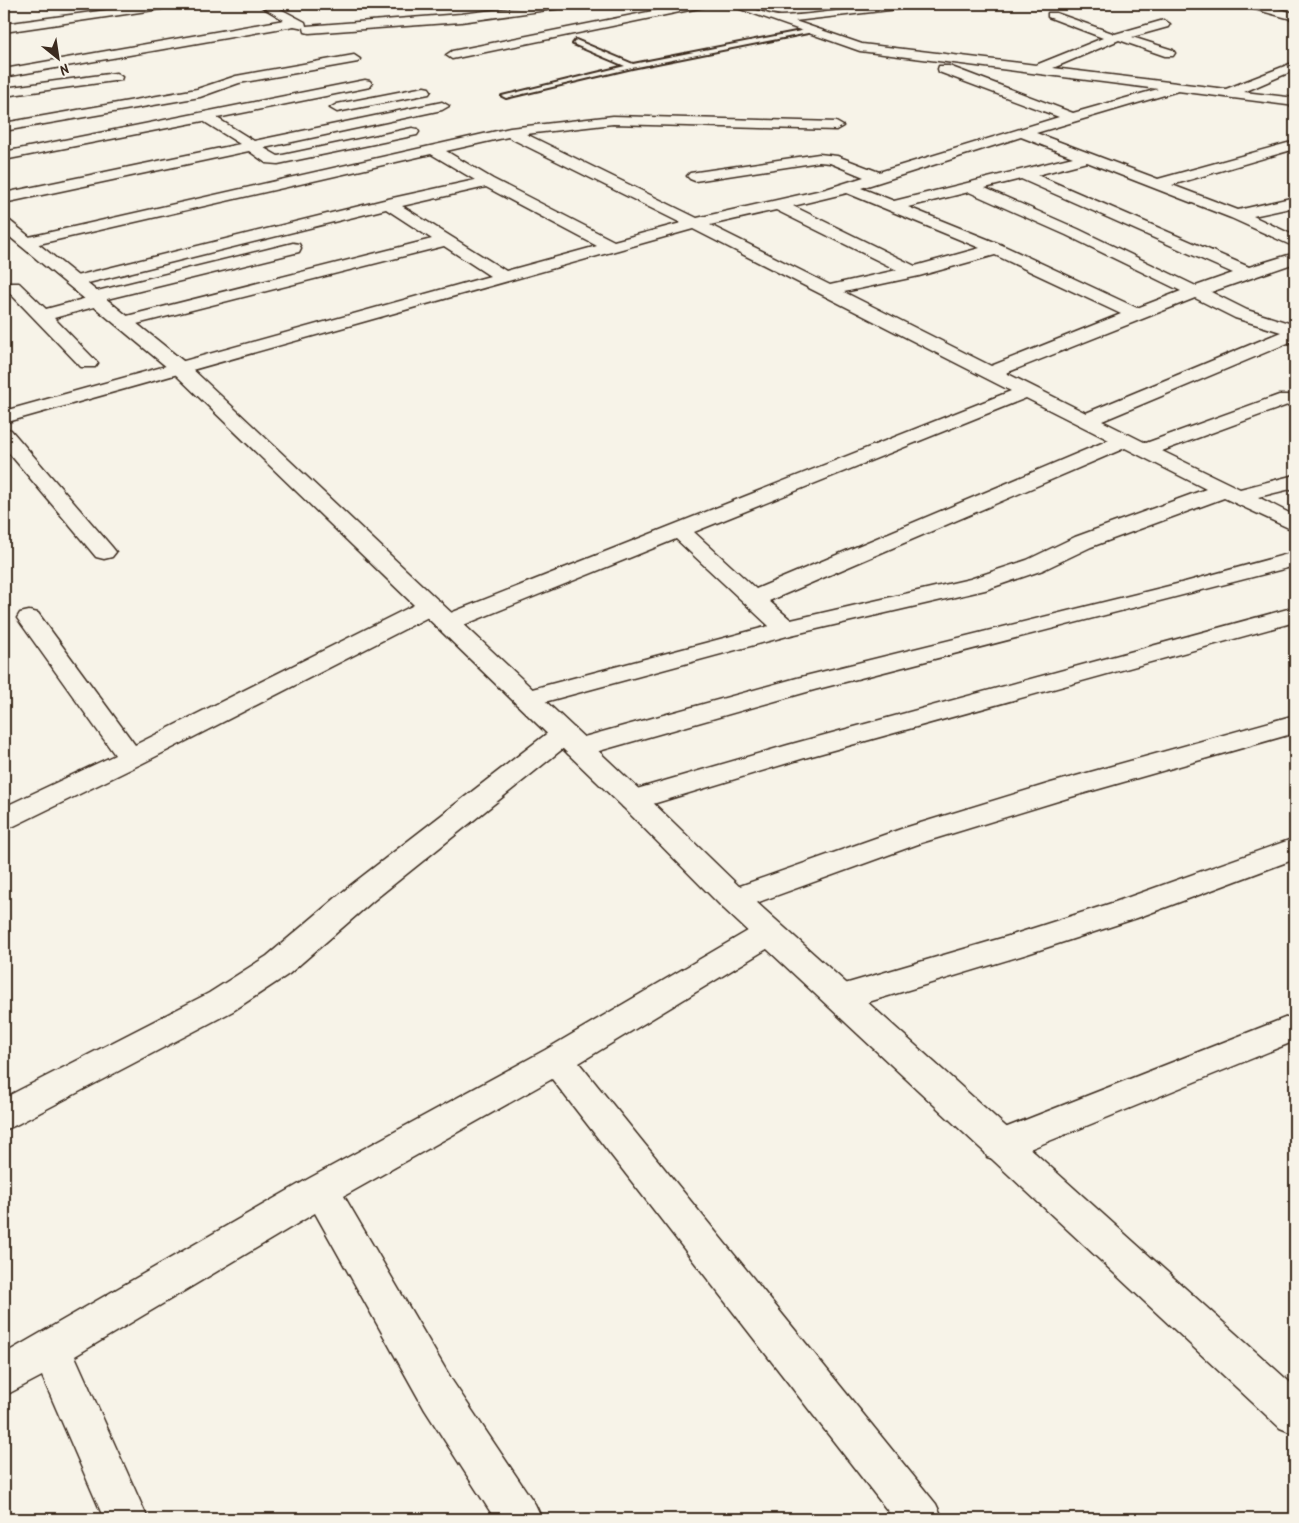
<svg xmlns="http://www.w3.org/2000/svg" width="1299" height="1523" font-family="Kalam,sans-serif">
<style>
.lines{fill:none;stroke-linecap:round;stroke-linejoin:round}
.service-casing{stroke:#3b2a1e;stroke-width:4}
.minor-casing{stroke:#3b2a1e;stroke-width:3}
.tertiary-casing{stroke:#3b2a1e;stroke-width:3}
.service{fill:#f7f3e8;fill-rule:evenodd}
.minor{fill:#f7f3e8;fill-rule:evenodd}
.tertiary{fill:#f7f3e8;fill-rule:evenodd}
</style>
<rect width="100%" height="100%" fill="#f7f3e8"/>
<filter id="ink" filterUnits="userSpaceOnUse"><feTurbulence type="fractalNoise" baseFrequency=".02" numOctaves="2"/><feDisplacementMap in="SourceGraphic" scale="10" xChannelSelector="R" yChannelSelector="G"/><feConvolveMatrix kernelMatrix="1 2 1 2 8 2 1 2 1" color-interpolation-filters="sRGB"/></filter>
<g filter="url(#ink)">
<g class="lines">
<defs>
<path id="service" d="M 811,29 L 813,32 L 632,68 L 506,98 L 502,96 L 625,66 L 573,44 L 576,40 L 633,64 Z"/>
<path id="minor" d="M 151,4 L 180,4 L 174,7 L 4,32 L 4,24 Z
M 257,4 L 271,4 L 305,22 L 306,26 L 461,14 L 544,4 L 575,4 L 569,7 L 461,22 L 309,33 L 305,32 L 304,28 L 294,26 L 4,77 L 4,69 L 284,20 Z
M 688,4 L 710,4 L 704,7 L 452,59 L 446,55 L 452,51 Z
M 726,4 C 749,3 766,17 782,16 C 828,14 874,4 921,4 L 915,7 L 795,21 L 862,44 L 1036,65 L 1103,38 L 1048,17 L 1048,13 L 1056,13 L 1115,34 L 1164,20 L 1170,24 L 1168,27 L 1132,37 L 1173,50 L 1175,53 L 1173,56 L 1165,56 L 1119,40 L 1053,68 L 1226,89 L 1295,62 L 1295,70 L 1244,92 L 1295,98 L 1295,106 L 1178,91 L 1036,133 L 1158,179 L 1295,141 L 1295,149 L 1172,185 L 1238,210 L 1295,197 L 1295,207 L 1253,216 L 1295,236 L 1295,247 L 1231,218 L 1087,162 L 1037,175 L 1249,267 L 1295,253 L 1295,263 L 1211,292 L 1247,310 L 1295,325 L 1295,340 L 1102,421 L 1146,443 L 1279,395 L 1293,395 L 1295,398 L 1293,403 L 1162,451 L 1240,489 L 1295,475 L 1295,488 L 1258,497 L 1295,516 L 1295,531 L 1224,498 L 1091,547 L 1043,570 L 985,590 L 791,635 L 526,707 L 517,705 L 513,699 L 517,693 L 769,626 L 676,539 L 456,628 L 447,630 L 438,628 L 435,623 L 438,618 L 1011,391 L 693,229 L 4,423 L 4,411 L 490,276 L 444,246 L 125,327 L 119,326 L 116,322 L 119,318 L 432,239 L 386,209 L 76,286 L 70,285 L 67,281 L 70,277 L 76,276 L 388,199 L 475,180 L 431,154 L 26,247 L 20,245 L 18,242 L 20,239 L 510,128 L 613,116 L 836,122 L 843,126 L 836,130 L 613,124 L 526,134 L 697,218 L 826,189 L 864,177 L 830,163 L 819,162 L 695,181 L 690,179 L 687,176 L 690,173 L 819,154 L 837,156 L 879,172 L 1059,117 L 939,72 L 938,69 L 939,66 L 949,66 L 1073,113 L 1158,89 L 860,51 ZM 508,137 L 681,223 L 614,241 L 493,179 L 446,151 ZM 1021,137 L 1073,157 L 894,201 L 861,188 ZM 1021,179 L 1233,273 L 1196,286 L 1078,229 L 985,188 ZM 486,187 L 597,246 L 506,271 L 402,206 ZM 969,192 L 1066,235 L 1181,291 L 1137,308 L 1002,245 L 908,207 ZM 847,193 L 980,248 L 915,266 L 793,206 ZM 776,210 L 897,270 L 830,285 L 710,225 ZM 995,255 L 1121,314 L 991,366 L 844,292 L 919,276 ZM 1195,298 L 1235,318 L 1281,332 L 1086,413 L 1006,373 ZM 1026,398 L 1109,440 L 756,589 L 694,532 ZM 1125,448 L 1206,489 L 1075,537 L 1027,560 L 970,579 L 791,620 L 769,601 Z
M 1241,4 L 1259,4 L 1295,13 L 1295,20 L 1243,6 Z
M 354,55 L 360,59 L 358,62 L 239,83 L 200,97 L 4,131 L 4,123 L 197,89 L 236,76 Z
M 116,73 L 122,77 L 121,80 L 4,96 L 4,88 Z
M 365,80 L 370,81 L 372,84 L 370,87 L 217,118 L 254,141 L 442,102 L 449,106 L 442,110 L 264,148 L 278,156 L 412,128 L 417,129 L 419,132 L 417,135 L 412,136 L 278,164 L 266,163 L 249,151 L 4,203 L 4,193 L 240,144 L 203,121 L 4,160 L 4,152 Z
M 424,87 L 429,88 L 431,91 L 429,94 L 337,112 L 330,108 L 337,104 Z
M 293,243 L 299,244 L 301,248 L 299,252 L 107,299 L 105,304 L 54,318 L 98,363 L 95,367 L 81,367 L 4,287 L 7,283 L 19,283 L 46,309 L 87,298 L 89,293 Z
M 4,428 L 11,430 L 112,547 L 116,552 L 112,557 L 104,559 L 96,557 L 4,447 Z
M 1295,552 L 1295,566 L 814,690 L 578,757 L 568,754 L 565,747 L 373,901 L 289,974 L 233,1011 L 16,1125 L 4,1130 L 4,1098 L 209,993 L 267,956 L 351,885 L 554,728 L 564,725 L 574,728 L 577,734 L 573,740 L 797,678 L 1185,582 Z
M 431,599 L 440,601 L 443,606 L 440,611 L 141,764 L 14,826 L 4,829 L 4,807 L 115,755 L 17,618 L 20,613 L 29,611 L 38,613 L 135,745 L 422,601 Z
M 1295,607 L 1295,622 L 808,757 L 633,810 L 623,807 L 619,800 L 623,793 L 788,745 Z
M 1295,715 L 1295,733 L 1071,797 L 921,843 L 734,911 L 723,908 L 719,900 L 723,892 L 901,829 L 1051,783 Z
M 1295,838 L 1295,859 L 1137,918 L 1027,954 L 842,1010 L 831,1006 L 826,997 L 831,988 L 1012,935 L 1115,902 Z
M 769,921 L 780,925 L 785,933 L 780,941 L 579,1063 L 936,1504 L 943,1519 L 894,1519 L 552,1079 L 344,1196 L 453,1382 L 535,1504 L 542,1519 L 495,1519 L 425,1410 L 315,1213 L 75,1356 L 148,1519 L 104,1519 L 42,1376 L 4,1396 L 4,1354 L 308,1179 L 545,1050 L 758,925 Z
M 1295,1014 L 1295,1041 L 1000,1161 L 987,1157 L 982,1146 L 987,1135 Z"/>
<path id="tertiary" d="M 4,219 L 10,221 L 188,365 L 643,793 L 745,892 L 1295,1387 L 1295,1434 L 1280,1428 L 723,908 L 623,807 L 174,373 L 4,232 Z"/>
</defs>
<use href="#service" class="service-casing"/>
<use href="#minor" class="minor-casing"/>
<use href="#tertiary" class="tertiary-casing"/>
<use href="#service" class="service"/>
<use href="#minor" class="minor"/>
<use href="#tertiary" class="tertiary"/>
</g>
</g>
<rect width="1299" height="1523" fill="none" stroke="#f7f3e8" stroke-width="20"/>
<rect x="10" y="10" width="1279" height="1503" fill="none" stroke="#3b2a1e" stroke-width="2" filter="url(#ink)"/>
<g transform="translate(58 58) rotate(150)" stroke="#f7f3e8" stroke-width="4" paint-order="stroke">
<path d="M0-4L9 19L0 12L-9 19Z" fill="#3b2a1e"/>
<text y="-8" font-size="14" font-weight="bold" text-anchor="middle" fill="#3b2a1e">N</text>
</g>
</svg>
